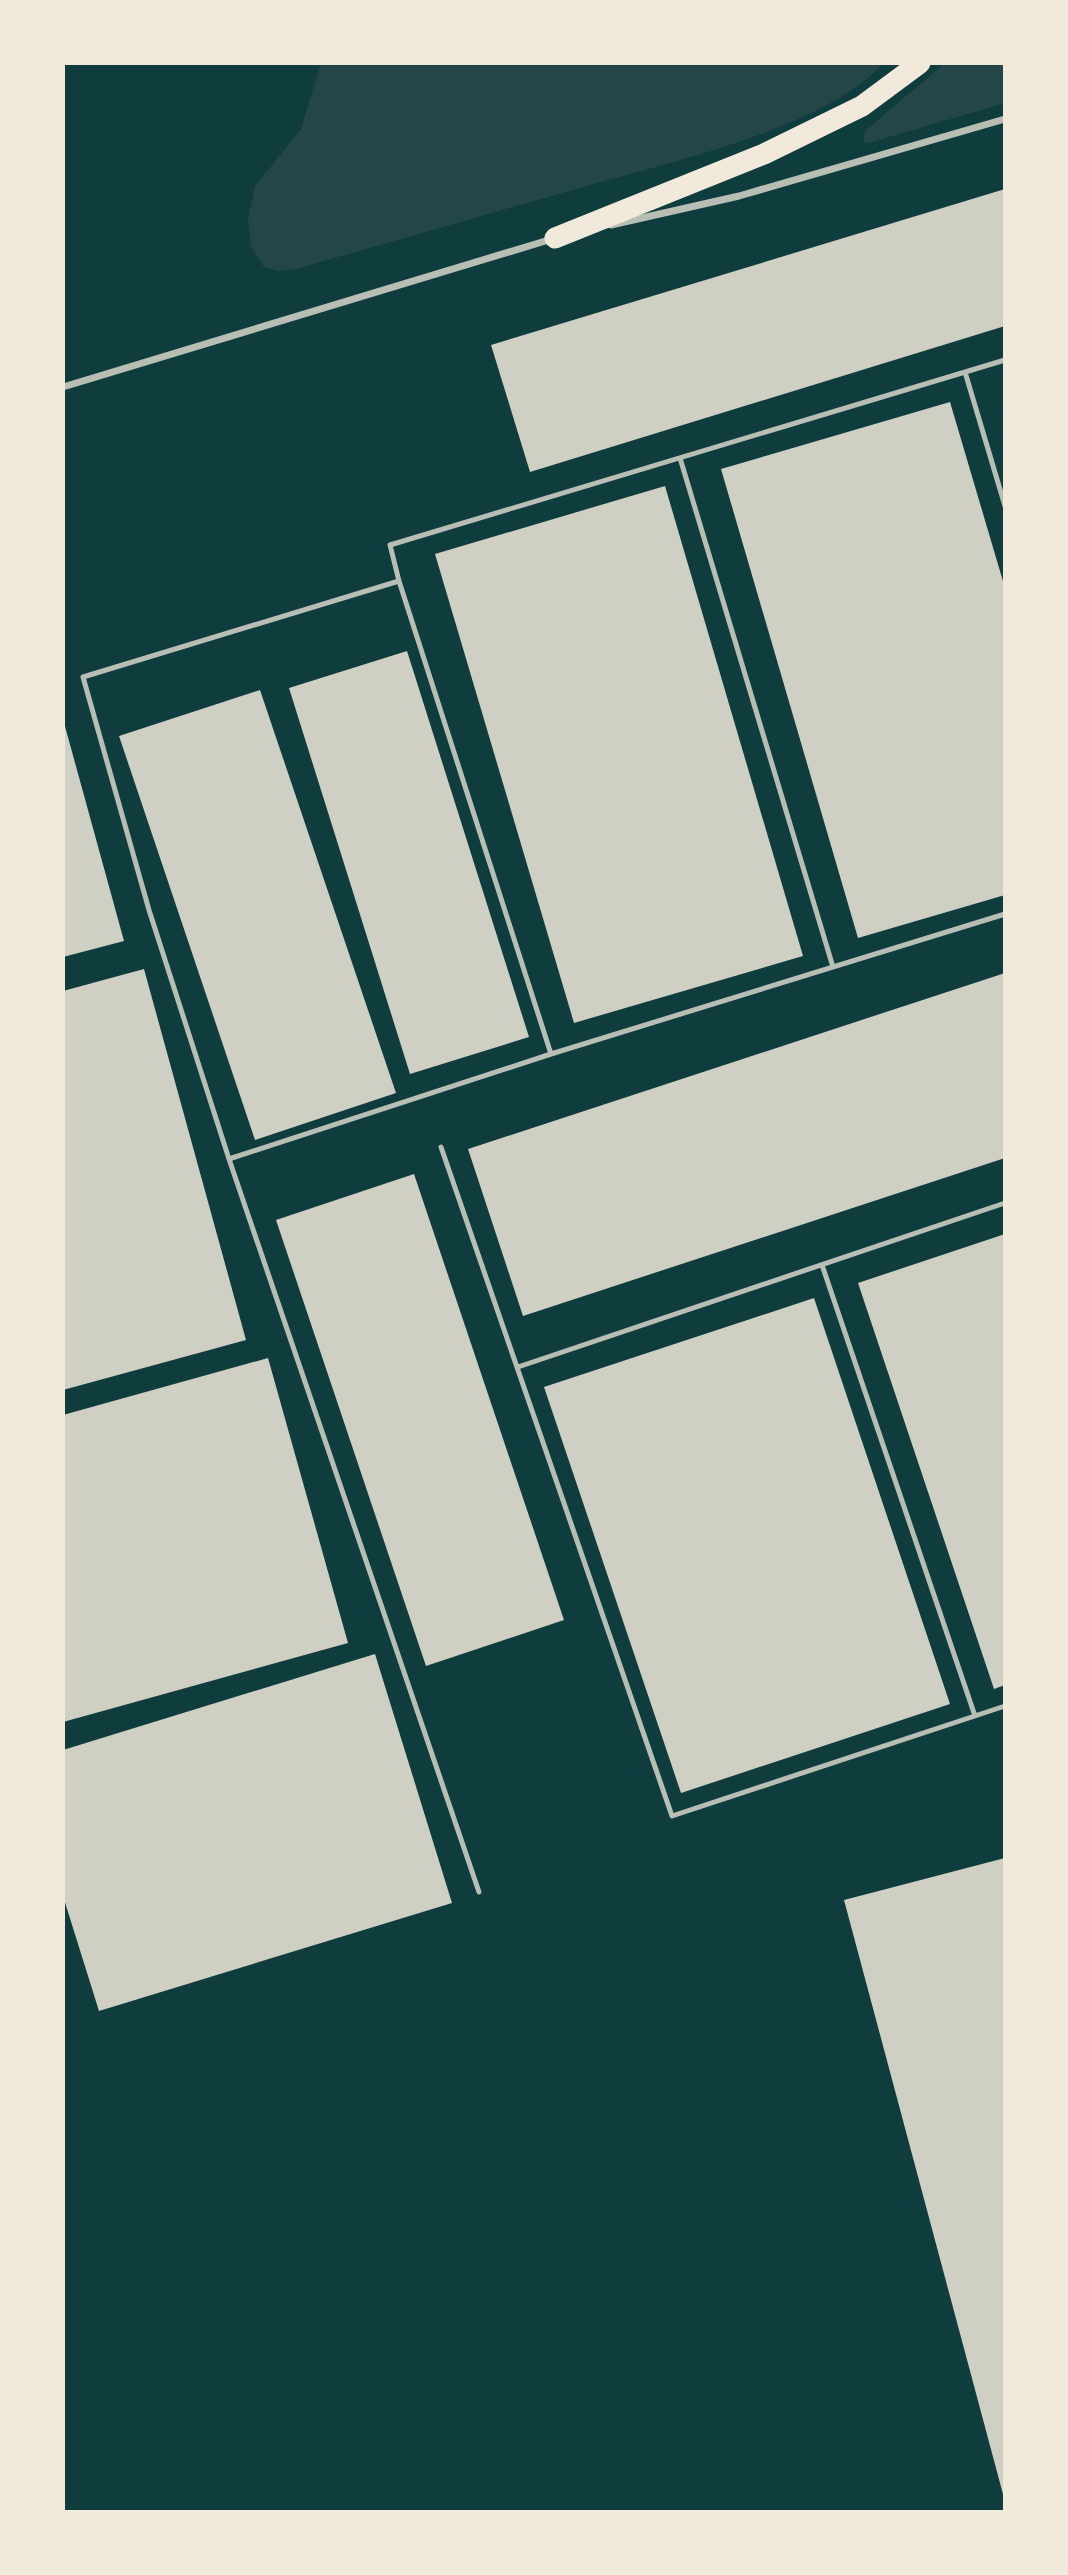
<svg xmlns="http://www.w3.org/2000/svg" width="1068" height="2575" font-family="'Varela Round',sans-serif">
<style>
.green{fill:#244646}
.building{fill:#cfcfc3}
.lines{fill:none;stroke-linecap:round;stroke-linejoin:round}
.service{stroke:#b8beb3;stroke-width:5}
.minor{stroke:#b8beb3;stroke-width:7}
.motorway{stroke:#f1e9da;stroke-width:21}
</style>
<rect width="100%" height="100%" fill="#0f3d3e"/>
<path class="green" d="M 321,63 L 883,63 C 825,130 661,164 576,189 C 484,215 391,242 299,268 L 278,271 L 263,266 L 251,246 L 248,219 L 255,186 L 301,129 Z
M 945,63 L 1005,63 L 1005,103 L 869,143 L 863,141 L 865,131 Z"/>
<path class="building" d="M 1005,189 L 1005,326 L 530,472 L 491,345 Z
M 950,402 L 1005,588 L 1005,895 L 858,938 L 721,469 Z
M 665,486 L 803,956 L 574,1023 L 435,554 Z
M 407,651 L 529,1037 L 410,1074 L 289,688 Z
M 260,690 L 396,1093 L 255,1140 L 119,736 Z
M 63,719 L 124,941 L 63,957 Z
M 144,969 L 246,1340 L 63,1390 L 63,991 Z
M 1005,973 L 1005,1158 L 523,1316 L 468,1149 Z
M 414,1174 L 564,1620 L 426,1666 L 276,1220 Z
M 1005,1234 L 1005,1685 L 994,1689 L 858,1283 Z
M 814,1298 L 950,1704 L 681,1793 L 544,1387 Z
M 268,1358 L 348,1643 L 63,1722 L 63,1415 Z
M 375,1654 L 452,1903 L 99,2011 L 63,1896 L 63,1750 Z
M 1005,1858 L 1005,2498 L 1004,2498 L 844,1900 Z"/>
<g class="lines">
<path class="service" d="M 965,372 L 1005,506
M 680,458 L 833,967
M 399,581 L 551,1054 L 1005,914
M 441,1147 L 672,1816 L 1005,1706
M 229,1159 L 551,1054
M 822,1265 L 975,1716
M 518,1367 L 1005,1203
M 479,1892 L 229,1159 L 149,910 L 83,677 L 399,581 L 390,545 L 1005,360"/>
<path class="minor" d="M 611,225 L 739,196 L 1005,119
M 63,387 L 552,239"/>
<path class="motorway" d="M 555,238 L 764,154 L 862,106 L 920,63"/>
</g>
<rect width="1068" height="2575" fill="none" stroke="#f1e9da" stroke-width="130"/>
</svg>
